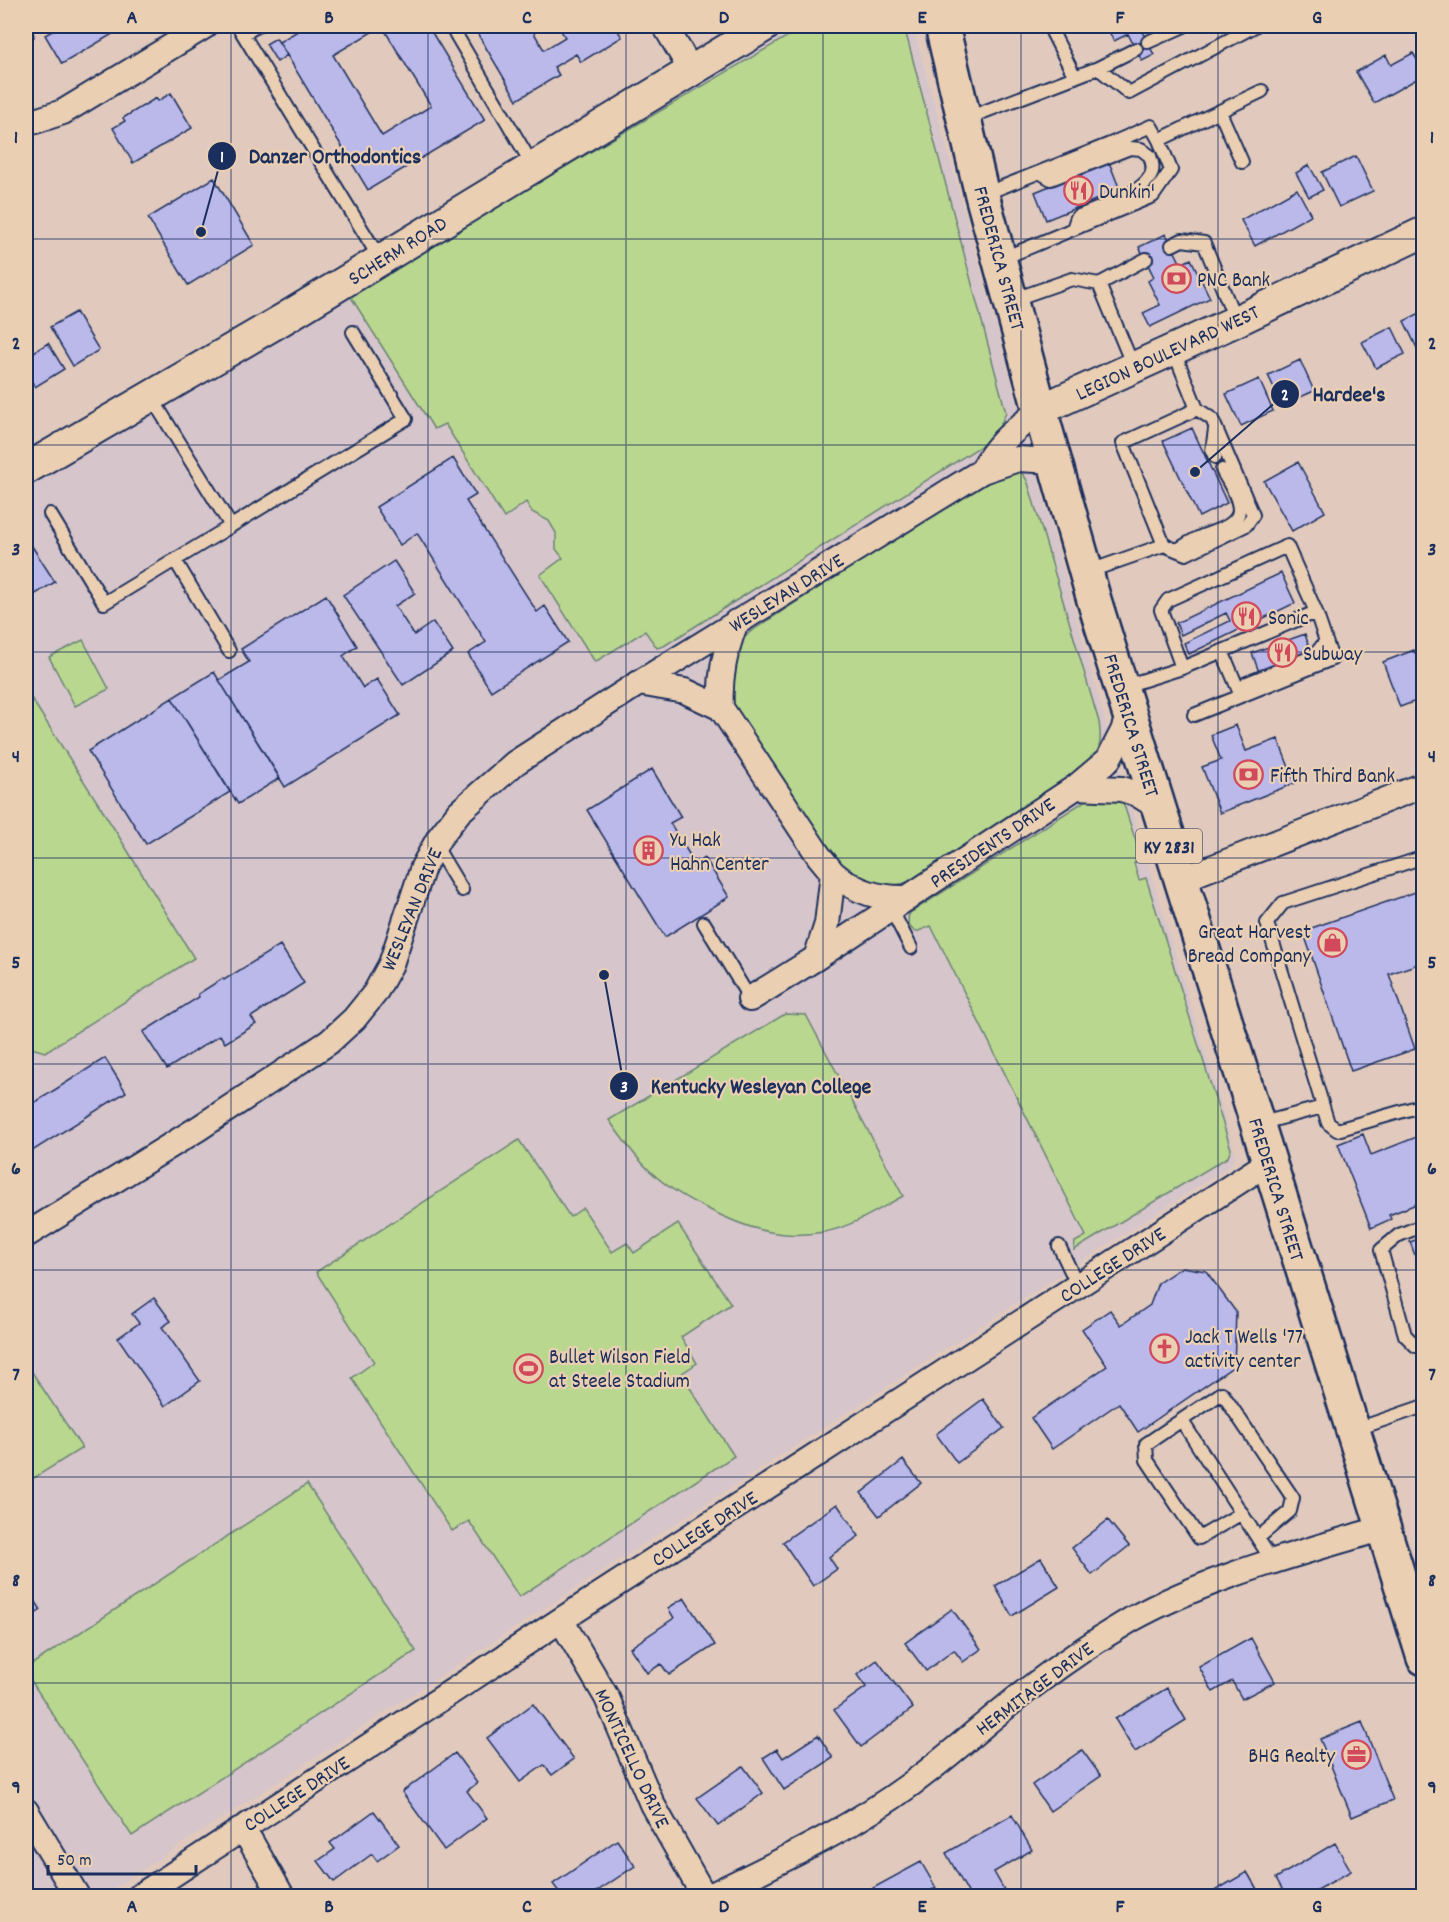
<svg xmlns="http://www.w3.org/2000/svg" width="1449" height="1922" font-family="Dekko,sans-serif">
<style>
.built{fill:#d6c5ca}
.green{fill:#bad78f;stroke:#6a8376;stroke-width:1.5}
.building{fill:#bbb8ea;stroke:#1b2f5e;stroke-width:1.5}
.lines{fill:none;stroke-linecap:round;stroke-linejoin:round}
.service-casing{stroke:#1b2f5e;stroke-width:16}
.minor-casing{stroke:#1b2f5e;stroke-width:28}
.tertiary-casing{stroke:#1b2f5e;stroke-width:34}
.primary-casing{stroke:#1b2f5e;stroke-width:38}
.service{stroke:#ebcfb2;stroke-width:12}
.minor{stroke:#ebcfb2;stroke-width:24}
.tertiary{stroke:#ebcfb2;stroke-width:30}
.primary{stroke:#ebcfb2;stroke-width:33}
.grid{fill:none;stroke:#1b2f5e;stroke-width:1.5;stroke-opacity:0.55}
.labels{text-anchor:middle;stroke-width:4.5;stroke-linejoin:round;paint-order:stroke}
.shield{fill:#ebcfb2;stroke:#595f77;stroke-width:1.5}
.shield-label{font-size:20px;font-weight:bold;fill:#1b2f5e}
.poi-label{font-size:21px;fill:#1b2f5e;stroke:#ebcfb2;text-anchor:start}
.street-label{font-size:21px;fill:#1b2f5e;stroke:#ebcfb2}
.leader{fill:none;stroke:#1b2f5e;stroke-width:2}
.callout-dot{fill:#1b2f5e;stroke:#ebcfb2;stroke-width:2}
.mark-label{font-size:18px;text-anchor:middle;font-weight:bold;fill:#fff}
.callout-label{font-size:22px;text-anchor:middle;font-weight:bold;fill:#1b2f5e;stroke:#ebcfb2;stroke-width:4.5;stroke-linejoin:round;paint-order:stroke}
.neatline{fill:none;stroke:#1b2f5e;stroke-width:2}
.grid-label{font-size:20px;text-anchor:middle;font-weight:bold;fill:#1b2f5e}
</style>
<rect width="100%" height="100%" fill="#e1cabd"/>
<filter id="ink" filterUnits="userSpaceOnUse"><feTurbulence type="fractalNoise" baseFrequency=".0167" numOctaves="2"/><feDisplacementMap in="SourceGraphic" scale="12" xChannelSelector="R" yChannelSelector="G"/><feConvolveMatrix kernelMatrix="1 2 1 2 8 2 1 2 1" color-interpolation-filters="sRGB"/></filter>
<g filter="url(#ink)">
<path class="built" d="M 787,26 L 913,26 L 1105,721 L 1235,1151 L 1234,1160 L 1228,1167 L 736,1484 L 102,1896 L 26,1896 L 26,481 Z"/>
<path class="green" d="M 805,26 L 904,26 L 1006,413 L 995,435 L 981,446 L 664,646 L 657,648 L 645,631 L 595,662 L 540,575 L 563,558 L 556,549 L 556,533 L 549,521 L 532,512 L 526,502 L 504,518 L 445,424 L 434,429 L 349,294 Z
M 1011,469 C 1020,471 1024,473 1028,483 L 1099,722 C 1102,742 1100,748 1091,765 L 919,877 C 890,892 874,885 844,875 L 732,706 L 729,688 L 740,642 L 750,632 L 988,477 Z
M 83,640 L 109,689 L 75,706 L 49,657 Z
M 26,690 L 113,827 L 194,958 L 45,1052 L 28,1047 L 26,1043 Z
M 1091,797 L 1122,799 L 1142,860 L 1134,863 L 1139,880 L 1146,878 L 1231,1149 L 1228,1157 L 1074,1250 L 1075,1242 L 1086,1236 L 931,926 L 916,932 C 909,929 906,919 910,913 Z
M 785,1014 L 806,1015 L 903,1196 C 879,1209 852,1227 824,1232 C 780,1240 745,1228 706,1208 C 685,1198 665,1186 649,1170 C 633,1155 621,1137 609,1120 Z
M 519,1140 L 570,1217 L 583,1208 L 612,1252 L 627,1243 L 634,1253 L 678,1224 L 731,1304 L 681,1337 L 697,1363 L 681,1374 L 734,1456 L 519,1597 L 469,1521 L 452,1531 L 352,1378 L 374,1362 L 316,1272 Z
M 26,1363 L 82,1448 L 26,1483 Z
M 307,1484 L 416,1651 L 132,1836 L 26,1673 L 26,1668 Z"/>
<path class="building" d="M 26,26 L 32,26 L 34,37 L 26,38 Z
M 61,26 L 126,26 L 62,64 L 45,35 Z
M 306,26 L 382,26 L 333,55 L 382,136 L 431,106 L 382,26 L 428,26 L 485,120 L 368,190 L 279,42 Z
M 473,26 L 530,26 L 544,50 L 565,37 L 558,26 L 615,26 L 622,37 L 581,62 L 576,54 L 554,67 L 559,75 L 517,100 Z
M 1106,26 L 1153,26 L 1142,31 L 1154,55 L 1142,61 L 1128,34 L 1114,41 Z
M 276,38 L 287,55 L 277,62 L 266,44 Z
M 1413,53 L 1424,71 L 1424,75 L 1374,103 L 1356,72 L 1386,55 L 1391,65 Z
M 171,93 L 192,128 L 133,163 L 113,128 L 125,121 L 123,118 L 156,98 L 158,101 Z
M 1356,156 L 1373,191 L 1339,207 L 1322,172 Z
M 1109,162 L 1120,190 L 1046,220 L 1035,192 Z
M 1309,165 L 1323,190 L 1309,197 L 1296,173 Z
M 214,178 L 254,245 L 188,285 L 148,218 Z
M 1297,189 L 1311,215 L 1255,246 L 1241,220 Z
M 1166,234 L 1181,264 L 1191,259 L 1210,298 L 1150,327 L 1143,313 L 1160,305 L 1148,281 L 1154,277 L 1139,247 Z
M 1424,311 L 1424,345 L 1417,348 L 1404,321 Z
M 76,312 L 99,350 L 73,366 L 50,327 Z
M 1392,327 L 1405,354 L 1376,368 L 1362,342 Z
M 48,343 L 64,369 L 35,387 L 26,372 L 26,357 Z
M 1300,360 L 1314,391 L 1282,405 L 1268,375 Z
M 1259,379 L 1273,411 L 1241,426 L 1226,394 Z
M 1192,428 L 1227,503 L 1199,517 L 1163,441 Z
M 453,458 L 476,495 L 466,501 L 537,612 L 545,606 L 568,642 L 491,691 L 468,654 L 486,642 L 417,533 L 400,545 L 376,507 Z
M 1298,462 L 1325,512 L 1292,531 L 1264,481 Z
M 28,540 L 55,582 L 26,600 L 26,541 Z
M 394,561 L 415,593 L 395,606 L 414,635 L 433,622 L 453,652 L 403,685 L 343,595 Z
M 1281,573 L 1295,603 L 1189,654 L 1184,643 L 1230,621 L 1226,613 L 1181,635 L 1176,623 Z
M 326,595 L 357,646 L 343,656 L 363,688 L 377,679 L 400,715 L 285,787 L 219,680 L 249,662 L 241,649 Z
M 1305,634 L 1311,653 L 1259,672 L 1252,653 Z
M 1414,650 L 1424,674 L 1424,698 L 1400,707 L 1383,662 Z
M 214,672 L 280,778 L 238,804 L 172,698 Z
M 172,698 L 230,792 L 146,844 L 88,751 Z
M 1236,725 L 1246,751 L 1278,739 L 1295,783 L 1220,813 L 1202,767 L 1221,760 L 1211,735 Z
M 652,769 L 681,817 L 670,823 L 683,844 L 695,864 L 705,858 L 729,897 L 665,937 L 587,810 Z
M 1424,889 L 1424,962 L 1389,974 L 1415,1049 L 1351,1071 L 1303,931 Z
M 280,945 L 304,983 L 251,1017 L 256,1024 L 225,1043 L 220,1035 L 167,1069 L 143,1032 L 199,997 L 198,994 L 223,978 L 224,980 Z
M 105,1058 L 126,1092 L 26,1155 L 26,1108 Z
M 1363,1134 L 1371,1155 L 1424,1134 L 1424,1201 L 1389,1215 L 1391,1219 L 1371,1228 L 1338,1144 Z
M 1424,1237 L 1424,1279 L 1410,1242 Z
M 1182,1267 L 1206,1271 L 1236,1312 L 1234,1366 L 1138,1432 L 1119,1403 L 1052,1449 L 1031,1418 L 1107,1366 L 1082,1329 L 1110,1310 L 1121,1325 L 1150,1305 L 1158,1283 Z
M 154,1298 L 171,1321 L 162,1327 L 200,1381 L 165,1406 L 118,1338 L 139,1323 L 132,1314 Z
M 983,1399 L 1004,1428 L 957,1463 L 936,1434 Z
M 903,1460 L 921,1483 L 879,1516 L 861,1493 Z
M 837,1504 L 859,1536 L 829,1557 L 837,1569 L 813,1586 L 783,1542 Z
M 1108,1520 L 1129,1546 L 1092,1575 L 1072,1548 Z
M 1041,1558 L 1059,1587 L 1012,1616 L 995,1586 Z
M 26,1586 L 41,1610 L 26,1620 Z
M 684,1598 L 715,1645 L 669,1675 L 661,1664 L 647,1673 L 630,1648 L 674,1618 L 668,1608 Z
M 952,1609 L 981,1649 L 963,1662 L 954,1650 L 926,1671 L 905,1643 Z
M 1251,1638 L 1275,1682 L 1242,1699 L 1232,1681 L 1213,1692 L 1199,1667 Z
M 877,1660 L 913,1708 L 861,1747 L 834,1710 L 866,1687 L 857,1675 Z
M 1167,1688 L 1186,1720 L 1135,1752 L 1115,1719 Z
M 533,1704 L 574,1759 L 552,1775 L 544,1765 L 520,1782 L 487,1738 Z
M 1362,1722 L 1393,1800 L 1352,1817 L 1320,1739 Z
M 818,1735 L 833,1758 L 784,1790 L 763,1758 L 777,1749 L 783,1758 Z
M 1082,1750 L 1101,1776 L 1050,1811 L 1032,1785 Z
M 455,1753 L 477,1783 L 467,1791 L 487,1818 L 444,1850 L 402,1792 Z
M 743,1766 L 763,1793 L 718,1826 L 697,1798 Z
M 374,1811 L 399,1845 L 377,1861 L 372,1854 L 334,1882 L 318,1861 L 335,1849 L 330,1843 Z
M 1012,1815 L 1032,1850 L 994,1872 L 1007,1895 L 1004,1896 L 970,1896 L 946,1853 Z
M 617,1840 L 635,1866 L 590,1896 L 562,1896 L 553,1884 Z
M 1335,1843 L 1351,1871 L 1307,1896 L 1286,1896 L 1276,1878 Z
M 921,1862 L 936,1888 L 920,1896 L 877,1896 L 873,1888 Z
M 1247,1872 L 1261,1896 L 1206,1896 Z
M 225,1890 L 229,1896 L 215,1896 Z"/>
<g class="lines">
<defs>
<path id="service" d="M 238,26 L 380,259
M 451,26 L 533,166
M 1049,26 L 1075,77
M 243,34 L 257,26
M 1148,42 L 1184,26
M 1098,68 L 1129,93 L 1255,26
M 1220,112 L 1242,162
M 965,119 L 1098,68 L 1136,49
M 1159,140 L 1262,91
M 1041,173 L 1051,179 L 1130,148 L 1141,149 L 1150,156 C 1152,162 1154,168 1151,175 C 1141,195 1098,208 1077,217 L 1073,229
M 982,195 L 1110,144 L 1151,126 L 1159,140 L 1171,170 L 1153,196 L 1001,259
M 1172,245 L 1182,240 L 1204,243 L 1236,321
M 1099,284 L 1146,259
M 1012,300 L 1072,279 L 1099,284 L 1133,366
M 158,408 L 231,526 L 406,419 L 353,332
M 1215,457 L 1212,451 L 1215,429
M 50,514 L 104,603 L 231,526
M 1164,545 L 1186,554 L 1246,525 L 1253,515 L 1212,419 L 1197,409
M 1177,550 C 1184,546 1191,541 1198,538 C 1211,531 1238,528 1239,510 C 1239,496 1228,482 1222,470
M 175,560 L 229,651
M 1087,572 L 1164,545 L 1123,443 L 1197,409 L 1173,349
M 1222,651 L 1241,696
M 1122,687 L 1182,668 L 1316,612 L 1287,546 L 1168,600 L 1161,610 L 1182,668
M 1246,694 L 1247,683 L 1314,656 L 1326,641
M 1194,715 L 1332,659 L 1316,612
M 435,845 L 462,890
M 1424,857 L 1283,903 L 1267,923 L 1328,1123 L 1337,1130 L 1424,1105
M 891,909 L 911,948
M 704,923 L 750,999
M 1258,1124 L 1323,1107
M 1424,1225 L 1399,1235 L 1381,1250 L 1405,1335 L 1416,1346 L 1424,1343
M 1059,1246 L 1078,1286
M 1182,1421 L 1273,1562
M 1354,1430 L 1424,1406
M 1242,1513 L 1199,1538 L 1147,1460 L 1146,1444 L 1222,1393 L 1293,1498 L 1290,1511 L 1258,1538"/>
<path id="minor" d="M 665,26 L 691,70
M 26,124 L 63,112 L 205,26
M 982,471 L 1018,459 L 1054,461
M 639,683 L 685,691 L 721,708 L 819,856 L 833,873 L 827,924 L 816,958 L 750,999
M 721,708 C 719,677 725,651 736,622
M 1076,787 L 1108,760 L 1123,731 L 1129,713
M 833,873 C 856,892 879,899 908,898
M 1180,880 L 1424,785
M 816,958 L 1076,787 L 1122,789 L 1137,794 L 1158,807
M 26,1235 L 199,1128 L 329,1042 L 354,1019 L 375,993 L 391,964 L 423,867 L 439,838 L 459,812 L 515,763 L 639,683 L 982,471 C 998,441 1014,431 1040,410
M 561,1620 L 607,1698 L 652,1804 L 704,1896
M 26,1811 L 77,1896
M 243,1828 L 282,1896
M 140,1896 L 561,1620 L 1269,1162
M 710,1896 C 779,1862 849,1830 911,1784 C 955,1752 994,1714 1038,1682 C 1068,1659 1100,1638 1132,1619 C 1210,1576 1298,1554 1383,1528"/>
<path id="tertiary" d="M 1040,410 L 1236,321 L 1424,232
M 26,469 L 285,318 L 765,26"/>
<path id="primary" d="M 942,26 L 982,195 L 1040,410 L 1094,600 L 1424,1658"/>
</defs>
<use href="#service" class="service-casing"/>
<use href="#minor" class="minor-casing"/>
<use href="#tertiary" class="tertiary-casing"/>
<use href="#primary" class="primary-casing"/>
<use href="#service" class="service"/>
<use href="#minor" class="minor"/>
<use href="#tertiary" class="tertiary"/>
<use href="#primary" class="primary"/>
</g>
</g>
<path class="grid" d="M 231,26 L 231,1896M 428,26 L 428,1896M 626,26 L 626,1896M 823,26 L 823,1896M 1021,26 L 1021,1896M 1218,26 L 1218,1896M 26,239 L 1424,239M 26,445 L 1424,445M 26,652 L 1424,652M 26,858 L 1424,858M 26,1064 L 1424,1064M 26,1270 L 1424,1270M 26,1477 L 1424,1477M 26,1683 L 1424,1683"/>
<defs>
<symbol id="restaurant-ring" viewBox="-11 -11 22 22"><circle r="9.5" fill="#ebcfb2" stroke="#d1495b" stroke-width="1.5"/><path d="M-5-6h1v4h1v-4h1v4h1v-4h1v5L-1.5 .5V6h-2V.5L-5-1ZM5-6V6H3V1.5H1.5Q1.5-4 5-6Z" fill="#d1495b"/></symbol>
<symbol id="bank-ring" viewBox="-11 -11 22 22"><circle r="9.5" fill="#ebcfb2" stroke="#d1495b" stroke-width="1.5"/><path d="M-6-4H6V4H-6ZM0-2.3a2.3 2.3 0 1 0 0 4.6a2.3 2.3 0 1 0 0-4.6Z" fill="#d1495b"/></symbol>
<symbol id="building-ring" viewBox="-11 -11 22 22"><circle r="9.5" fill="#ebcfb2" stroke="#d1495b" stroke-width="1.5"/><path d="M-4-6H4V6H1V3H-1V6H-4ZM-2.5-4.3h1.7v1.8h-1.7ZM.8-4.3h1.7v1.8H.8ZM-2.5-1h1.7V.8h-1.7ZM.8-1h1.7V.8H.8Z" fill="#d1495b"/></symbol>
<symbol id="shop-ring" viewBox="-11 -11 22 22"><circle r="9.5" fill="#ebcfb2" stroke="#d1495b" stroke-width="1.5"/><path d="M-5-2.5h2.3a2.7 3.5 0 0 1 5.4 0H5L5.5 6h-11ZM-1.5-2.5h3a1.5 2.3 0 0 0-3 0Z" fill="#d1495b"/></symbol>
<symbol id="church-ring" viewBox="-11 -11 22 22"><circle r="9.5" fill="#ebcfb2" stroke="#d1495b" stroke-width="1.5"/><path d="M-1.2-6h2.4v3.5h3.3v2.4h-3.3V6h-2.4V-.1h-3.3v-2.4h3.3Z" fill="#d1495b"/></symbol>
<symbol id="stadium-ring" viewBox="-11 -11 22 22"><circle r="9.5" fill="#ebcfb2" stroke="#d1495b" stroke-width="1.5"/><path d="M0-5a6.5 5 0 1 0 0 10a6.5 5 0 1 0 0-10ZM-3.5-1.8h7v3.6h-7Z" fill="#d1495b"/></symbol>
<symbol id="office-ring" viewBox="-11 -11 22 22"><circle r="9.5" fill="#ebcfb2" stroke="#d1495b" stroke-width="1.5"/><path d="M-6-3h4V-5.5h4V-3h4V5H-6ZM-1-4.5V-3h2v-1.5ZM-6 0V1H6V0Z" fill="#d1495b"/></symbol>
</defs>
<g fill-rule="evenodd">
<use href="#restaurant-ring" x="1062" y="174" width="33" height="33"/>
<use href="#bank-ring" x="1160" y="262" width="33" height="33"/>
<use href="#restaurant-ring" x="1230" y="600" width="33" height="33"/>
<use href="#restaurant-ring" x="1266" y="636" width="33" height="33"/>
<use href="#bank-ring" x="1232" y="758" width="33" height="33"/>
<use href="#building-ring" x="632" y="834" width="33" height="33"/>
<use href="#shop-ring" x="1316" y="926" width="33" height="33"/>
<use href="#church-ring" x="1148" y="1332" width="33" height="33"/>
<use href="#stadium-ring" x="512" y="1352" width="33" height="33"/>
<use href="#office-ring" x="1340" y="1738" width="33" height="33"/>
</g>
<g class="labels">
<rect class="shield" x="1136" y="829" width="66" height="34" rx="4.5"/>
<g class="shield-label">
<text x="1169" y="853">KY 2831</text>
</g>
<g class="poi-label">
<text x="1099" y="198">Dunkin'</text>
<text x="1197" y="286">PNC Bank</text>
<text x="1268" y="624">Sonic</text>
<text x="1303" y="660">Subway</text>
<text x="1270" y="782">Fifth Third Bank</text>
<text x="670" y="846">Yu Hak<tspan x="670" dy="24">Hahn Center</tspan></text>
<text x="1311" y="938" text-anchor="end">Great Harvest<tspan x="1311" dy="24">Bread Company</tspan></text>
<text x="1185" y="1343">Jack T Wells '77<tspan x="1185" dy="24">activity center</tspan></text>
<text x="549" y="1363">Bullet Wilson Field<tspan x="549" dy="24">at Steele Stadium</tspan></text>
<text x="1335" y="1762" text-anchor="end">BHG Realty</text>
</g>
<g class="street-label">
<text transform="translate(397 250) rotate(-32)" y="7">SCHERM ROAD</text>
<text transform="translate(1000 258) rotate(75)" y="7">FREDERICA STREET</text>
<text transform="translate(1167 352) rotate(-25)" y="7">LEGION BOULEVARD WEST</text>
<text transform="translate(786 592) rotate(-32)" y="7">WESLEYAN DRIVE</text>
<text transform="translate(1132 725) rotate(73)" y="7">FREDERICA STREET</text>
<text transform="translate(992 842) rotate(-34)" y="7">PRESIDENTS DRIVE</text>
<text transform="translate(411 909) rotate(-68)" y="7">WESLEYAN DRIVE</text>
<text transform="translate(1277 1189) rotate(73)" y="7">FREDERICA STREET</text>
<text transform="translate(1112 1264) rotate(-33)" y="7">COLLEGE DRIVE</text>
<text transform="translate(704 1528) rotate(-33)" y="7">COLLEGE DRIVE</text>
<text transform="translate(1034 1688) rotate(-37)" y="7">HERMITAGE DRIVE</text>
<text transform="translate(633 1758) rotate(65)" y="7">MONTICELLO DRIVE</text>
<text transform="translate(296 1793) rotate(-33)" y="7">COLLEGE DRIVE</text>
</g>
</g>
<path class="leader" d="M201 232L222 156M1195 472L1285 394M604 975L624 1086"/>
<g class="callout-dot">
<circle cx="201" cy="232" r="6"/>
<circle cx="1195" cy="472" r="6"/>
<circle cx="604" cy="975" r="6"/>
<circle cx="222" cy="156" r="15"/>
<circle cx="1285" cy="394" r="15"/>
<circle cx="624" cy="1086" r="15"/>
</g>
<g class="mark-label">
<text x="222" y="162">1</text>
<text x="1285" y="400">2</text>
<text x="624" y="1092">3</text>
</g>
<g class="callout-label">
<text x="335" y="163">Danzer Orthodontics</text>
<text x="1349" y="401">Hardee's</text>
<text x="761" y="1093">Kentucky Wesleyan College</text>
</g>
<rect width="1449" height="1922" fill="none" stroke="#ebcfb2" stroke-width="66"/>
<path d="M48 1865v9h148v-9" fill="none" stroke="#1b2f5e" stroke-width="3"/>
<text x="57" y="1865" font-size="18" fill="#1b2f5e" stroke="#ebcfb2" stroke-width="4.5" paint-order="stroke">50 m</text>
<rect x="33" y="33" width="1383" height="1856" class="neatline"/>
<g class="grid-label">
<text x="132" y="23">A</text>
<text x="329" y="23">B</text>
<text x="527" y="23">C</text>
<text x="724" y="23">D</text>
<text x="922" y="23">E</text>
<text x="1120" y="23">F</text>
<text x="1317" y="23">G</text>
<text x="16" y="143">1</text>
<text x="1432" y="143">1</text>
<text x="16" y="349">2</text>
<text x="1432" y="349">2</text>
<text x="16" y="555">3</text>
<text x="1432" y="555">3</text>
<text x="16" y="762">4</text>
<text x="1432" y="762">4</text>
<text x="16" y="968">5</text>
<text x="1432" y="968">5</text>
<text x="16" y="1174">6</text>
<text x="1432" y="1174">6</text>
<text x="16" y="1380">7</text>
<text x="1432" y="1380">7</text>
<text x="16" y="1586">8</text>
<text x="1432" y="1586">8</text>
<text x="16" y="1793">9</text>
<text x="1432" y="1793">9</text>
<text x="132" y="1912">A</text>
<text x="329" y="1912">B</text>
<text x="527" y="1912">C</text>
<text x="724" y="1912">D</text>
<text x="922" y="1912">E</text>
<text x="1120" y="1912">F</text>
<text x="1317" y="1912">G</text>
</g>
</svg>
